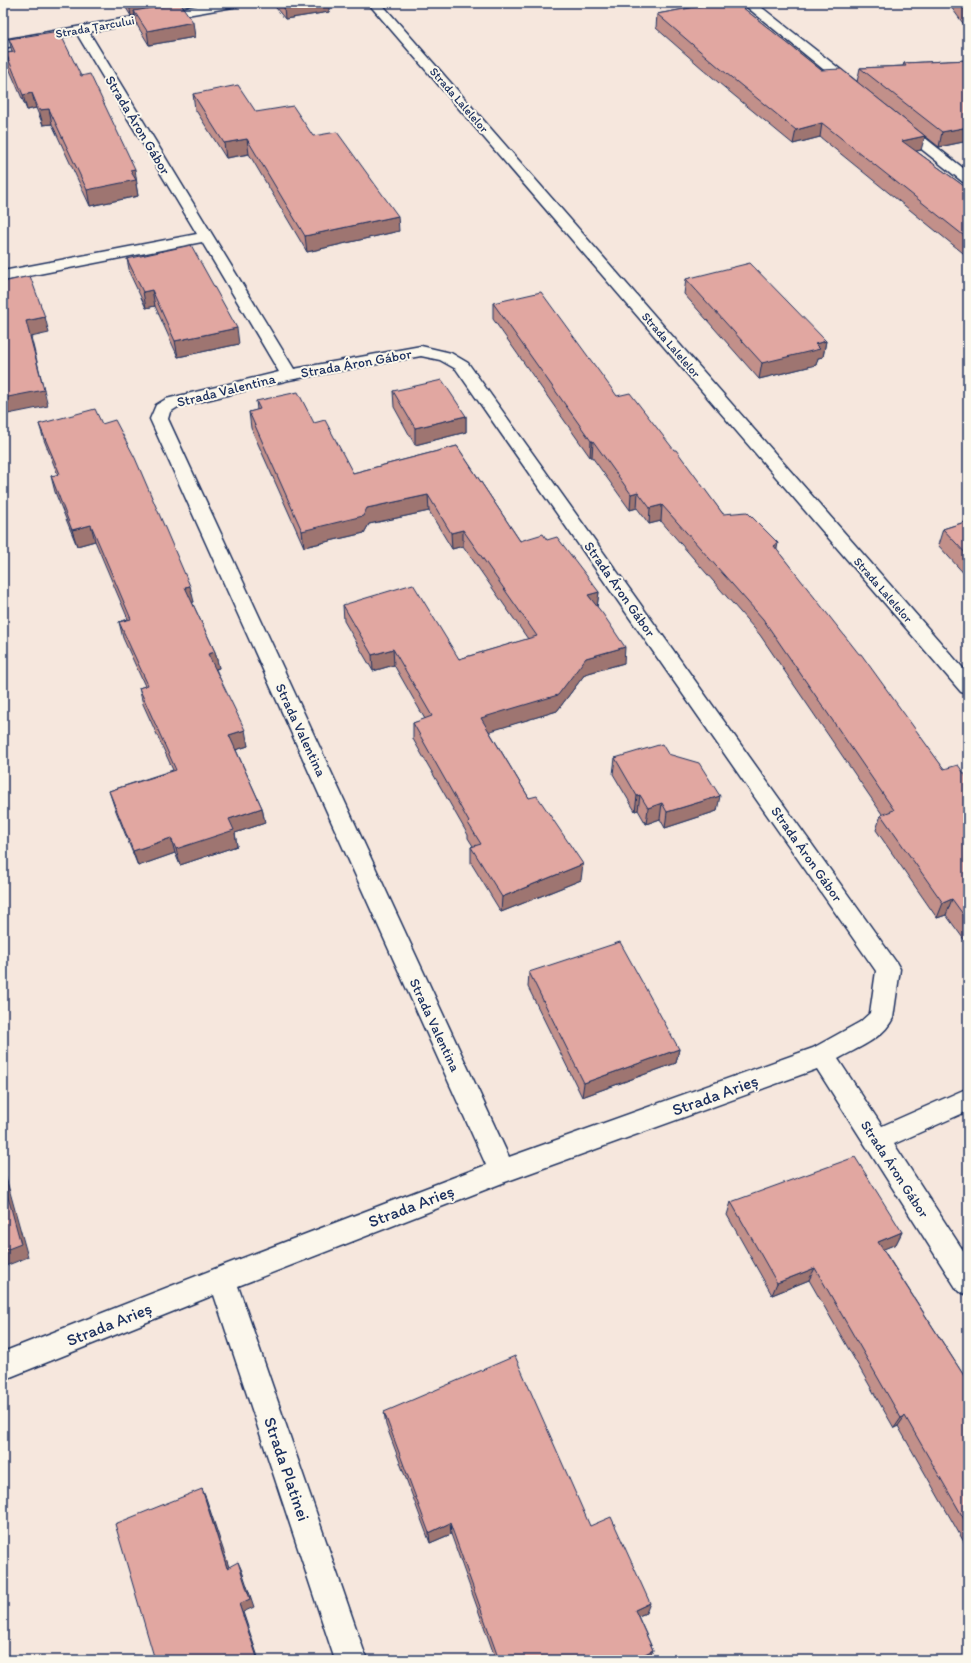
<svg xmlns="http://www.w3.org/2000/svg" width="971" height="1663" font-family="Itim,sans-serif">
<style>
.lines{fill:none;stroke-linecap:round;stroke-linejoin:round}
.minor-casing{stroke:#1b2f5e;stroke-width:3}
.minor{fill:#fbf7ec;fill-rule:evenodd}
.wall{fill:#c2908a;stroke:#1b2f5e}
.shaded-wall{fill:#9e7571;stroke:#1b2f5e}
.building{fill:#e1a7a1;stroke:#1b2f5e}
.labels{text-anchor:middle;stroke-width:4;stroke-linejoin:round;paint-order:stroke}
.far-street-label{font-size:12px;fill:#1b2f5e;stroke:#fbf7ec}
.street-label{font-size:14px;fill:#1b2f5e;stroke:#fbf7ec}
.near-street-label{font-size:17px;fill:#1b2f5e;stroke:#fbf7ec}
</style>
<rect width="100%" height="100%" fill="#f6e7dd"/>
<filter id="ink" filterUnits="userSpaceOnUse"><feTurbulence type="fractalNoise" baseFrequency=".025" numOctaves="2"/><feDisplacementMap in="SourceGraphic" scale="8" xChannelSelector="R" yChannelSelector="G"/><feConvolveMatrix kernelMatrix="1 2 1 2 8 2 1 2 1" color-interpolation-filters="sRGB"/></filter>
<g filter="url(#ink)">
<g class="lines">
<defs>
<path id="minor" d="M 212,3 L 239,3 L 237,6 L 233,7 L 89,32 L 294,369 L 421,346 L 451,353 L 468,363 L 896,962 L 900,969 L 893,1018 C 883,1039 857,1048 838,1059 L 882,1126 L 968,1088 L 968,1111 L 894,1144 L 968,1258 L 968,1295 L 958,1291 L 817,1069 L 505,1182 L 238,1286 L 367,1660 L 335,1660 L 214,1295 L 3,1380 L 3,1352 L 222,1266 L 486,1165 L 150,419 L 156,405 L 166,399 L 279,372 L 202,242 L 3,281 L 3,271 L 197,234 L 77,34 L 3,48 L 3,40 ZM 421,356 L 440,360 L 456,369 L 876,971 L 870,1013 L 860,1022 L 813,1048 L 509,1157 L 168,419 L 170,412 L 178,407 L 289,380 Z
M 368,3 L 381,3 L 968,674 L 968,694 L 961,692 Z
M 742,3 L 756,3 L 860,85 L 862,88 L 860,91 L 850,91 Z
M 900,121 L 905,122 L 968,172 L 968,183 L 963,182 L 895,128 L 893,125 L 895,122 Z"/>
</defs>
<use href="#minor" class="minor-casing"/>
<use href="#minor" class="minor"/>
</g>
<path class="wall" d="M 123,3 L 175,3 L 195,37 L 149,45 L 137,25 L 135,15 L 131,16 Z
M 272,3 L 358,3 L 329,8 L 329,12 L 285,19 Z
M 717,3 L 741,3 L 737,3 L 921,150 L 916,151 L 968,189 L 968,257 L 820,137 L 793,144 L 719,83 L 656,28 L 657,14 Z
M 948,3 L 968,3 L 968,30 Z
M 9,39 L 81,76 L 137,184 L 136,184 L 138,196 L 90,206 L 52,124 L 43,125 L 36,108 L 27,110 L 9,68 L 6,53 L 12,52 Z
M 968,60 L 968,141 L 939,147 L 857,82 L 860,68 L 903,66 L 904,63 Z
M 193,94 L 256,112 L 313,136 L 399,231 L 307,252 L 249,154 L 226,158 L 195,109 Z
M 127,259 L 239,344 L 178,357 L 155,306 L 146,308 L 130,274 Z
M 686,279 L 826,341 L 823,357 L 818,358 L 816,365 L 759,379 L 684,294 Z
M 493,303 L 617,396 L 674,450 L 723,514 L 777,550 L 944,769 L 968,779 L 968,945 L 946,915 L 937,918 L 876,830 L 881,815 L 882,814 L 760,635 L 661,521 L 649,524 L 637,508 L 630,510 L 592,457 L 590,457 L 493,319 Z
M 393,391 L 466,416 L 466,432 L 415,445 L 394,407 Z
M 256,401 L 314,423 L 353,473 L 457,446 L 520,541 L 547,540 L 599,592 L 597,607 L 624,663 L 585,674 L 557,711 L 489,731 L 529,798 L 581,880 L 501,912 L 471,863 L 471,847 L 473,846 L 468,838 L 468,835 L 413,739 L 413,723 L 425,719 L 394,665 L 373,671 L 344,621 L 343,605 L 459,659 L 528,639 L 463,546 L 452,549 L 429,511 L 369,524 L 364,533 L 304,547 L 251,428 L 249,412 L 257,410 Z
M 39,424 L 102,424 L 194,602 L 192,602 L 215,652 L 219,668 L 216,669 L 248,746 L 236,750 L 262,808 L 265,823 L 235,833 L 237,846 L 180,865 L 175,853 L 138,866 L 114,806 L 109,791 L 173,770 L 143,704 L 139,688 L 145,686 L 123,638 L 119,622 L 128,619 L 95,541 L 77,546 L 55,492 L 51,476 L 58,475 L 44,440 Z
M 968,521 L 968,578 L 938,545 L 943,529 Z
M 668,754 L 717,811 L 665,828 L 660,819 L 646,824 L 638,810 L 635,811 L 613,774 L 615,758 Z
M 529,972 L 679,1049 L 676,1063 L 582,1097 L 528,987 Z
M 731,1202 L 902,1232 L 896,1244 L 883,1249 L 968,1382 L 968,1549 L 898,1426 L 894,1428 L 809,1280 L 772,1295 L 727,1215 Z
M 384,1412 L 590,1526 L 646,1613 L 638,1616 L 653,1650 L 649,1659 L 647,1660 L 496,1660 L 451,1534 L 430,1543 L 386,1425 Z"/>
<path class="shaded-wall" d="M 129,3 L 175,3 L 176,8 L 134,11 L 135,15 L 131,16 Z
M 306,3 L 358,3 L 329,8 L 329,12 L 285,19 L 284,7 Z
M 193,22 L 195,37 L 149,45 L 147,31 Z
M 32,93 L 36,108 L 27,110 L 23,95 Z
M 49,109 L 52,124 L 43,125 L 39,110 Z
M 822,123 L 820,137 L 793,144 L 796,130 Z
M 968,127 L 968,141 L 939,147 L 942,132 Z
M 925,136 L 921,150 L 899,155 L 902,141 Z
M 247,139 L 249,154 L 226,158 L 224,143 Z
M 135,169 L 137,184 L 136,184 L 138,196 L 90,206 L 87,190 L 130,170 Z
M 398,216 L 399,231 L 307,252 L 305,236 Z
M 152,290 L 155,306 L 146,308 L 143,292 Z
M 45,317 L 49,333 L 31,337 L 48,406 L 3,415 L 3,398 L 26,321 Z
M 237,328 L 239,344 L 178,357 L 175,341 Z
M 826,341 L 823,357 L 818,358 L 816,365 L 759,379 L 762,363 L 815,344 Z
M 466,416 L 466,432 L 415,445 L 415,428 Z
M 591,441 L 593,441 L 592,457 L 590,457 Z
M 638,492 L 637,508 L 630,510 L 631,494 Z
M 428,495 L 429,511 L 369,524 L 364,533 L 304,547 L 302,531 L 367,508 Z
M 662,505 L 661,521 L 649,524 L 650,508 Z
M 91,525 L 95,541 L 77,546 L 72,530 Z
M 463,530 L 463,546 L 452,549 L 451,533 Z
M 778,543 L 775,560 L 774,546 Z
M 190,586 L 194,602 L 188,603 L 185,587 Z
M 599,592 L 597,608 L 588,595 Z
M 625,647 L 624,663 L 585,674 L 557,711 L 481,734 L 481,718 L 586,658 Z
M 393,649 L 394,665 L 373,671 L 372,655 Z
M 215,652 L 219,668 L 212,670 L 208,654 Z
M 245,730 L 248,746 L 232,751 L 229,735 Z
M 640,795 L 638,810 L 635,811 L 637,796 Z
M 720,796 L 717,811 L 665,828 L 667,812 Z
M 662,803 L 660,819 L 646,824 L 648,808 Z
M 262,808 L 265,823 L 235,833 L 237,846 L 180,865 L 176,849 L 229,819 Z
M 171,838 L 175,853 L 138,866 L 133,851 Z
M 583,864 L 581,880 L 501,912 L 502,897 Z
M 952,899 L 946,915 L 937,918 L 943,903 Z
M 679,1049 L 676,1063 L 582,1097 L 584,1083 Z
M 3,1167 L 28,1257 L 3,1267 Z
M 902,1232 L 896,1244 L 872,1254 L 878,1242 Z
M 815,1268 L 809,1280 L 772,1295 L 777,1283 Z
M 905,1416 L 898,1426 L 894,1428 L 901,1418 Z
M 202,1489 L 206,1498 L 232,1576 L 227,1568 Z
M 450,1523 L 451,1534 L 430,1543 L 429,1533 Z
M 238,1562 L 242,1571 L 254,1607 L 243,1612 L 259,1660 L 258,1660 L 239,1604 Z
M 650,1603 L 646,1613 L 631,1619 L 635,1610 Z
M 653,1650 L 649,1659 L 647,1660 L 633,1660 Z"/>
<path class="building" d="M 180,3 L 193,22 L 147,31 L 134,11 Z
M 281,3 L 306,3 L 284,7 Z
M 717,3 L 737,3 L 821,70 L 841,69 L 925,136 L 902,141 L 968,189 L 968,239 L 822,123 L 796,130 L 721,69 L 657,14 Z
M 961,3 L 968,3 L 968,12 Z
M 59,31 L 81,76 L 90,74 L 135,169 L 130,170 L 136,180 L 87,190 L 49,109 L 39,110 L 32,93 L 23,95 L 6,53 L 15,52 L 9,39 Z
M 968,60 L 968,127 L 942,132 L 860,68 L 906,66 L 904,63 Z
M 238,85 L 256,112 L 293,106 L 313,136 L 337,132 L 398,216 L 305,236 L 247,139 L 224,143 L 193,94 Z
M 191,245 L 237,328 L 175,341 L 152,290 L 143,292 L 127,259 Z
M 750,263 L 826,341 L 815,344 L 820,349 L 762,363 L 686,279 Z
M 30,276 L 45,317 L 26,321 L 44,390 L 3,398 L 3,282 Z
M 541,292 L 617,396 L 630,393 L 674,450 L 676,450 L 723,514 L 747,512 L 778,543 L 774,546 L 859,654 L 861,654 L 944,769 L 958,765 L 968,779 L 968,921 L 952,899 L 943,903 L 881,815 L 894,810 L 763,619 L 662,505 L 650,508 L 638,492 L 631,494 L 593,441 L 591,441 L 493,303 Z
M 442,380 L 466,416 L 415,428 L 393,391 Z
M 298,392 L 314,423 L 325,420 L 353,473 L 457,446 L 520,541 L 543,534 L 547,540 L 557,537 L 599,592 L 588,595 L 603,614 L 625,647 L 586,658 L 558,695 L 481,718 L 529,798 L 537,796 L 583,864 L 502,897 L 471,847 L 481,844 L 468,823 L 469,822 L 413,723 L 432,716 L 393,649 L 372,655 L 343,605 L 413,584 L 459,659 L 537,636 L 463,530 L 451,533 L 428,495 L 367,508 L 363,516 L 302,531 L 249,412 L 260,409 L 256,401 Z
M 95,409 L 102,424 L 115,420 L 135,458 L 190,586 L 185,587 L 215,652 L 208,654 L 245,730 L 229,735 L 262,808 L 229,819 L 234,830 L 176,849 L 171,838 L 133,851 L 109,791 L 176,770 L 139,688 L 148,685 L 119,622 L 131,619 L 91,525 L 72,530 L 51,476 L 60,474 L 39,424 Z
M 968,521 L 968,556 L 943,529 Z
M 662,744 L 668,754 L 699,763 L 720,796 L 667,812 L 662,803 L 648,808 L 640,795 L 637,796 L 615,758 Z
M 620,942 L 679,1049 L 584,1083 L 529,972 Z
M 855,1157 L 902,1232 L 878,1242 L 968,1382 L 968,1526 L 905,1416 L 901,1418 L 815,1268 L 777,1283 L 731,1202 Z
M 3,1179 L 21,1244 L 3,1251 Z
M 515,1356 L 590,1526 L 611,1517 L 650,1603 L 635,1610 L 653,1650 L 633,1660 L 499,1660 L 450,1523 L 429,1533 L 384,1412 Z
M 202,1489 L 227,1568 L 238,1562 L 250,1599 L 239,1604 L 258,1660 L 155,1660 L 115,1524 Z"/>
</g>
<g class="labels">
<g class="far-street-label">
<text transform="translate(95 27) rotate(-10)" y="4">Strada Țarcului</text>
<text transform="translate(459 100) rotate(49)" y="4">Strada Lalelelor</text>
<text transform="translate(671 345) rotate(49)" y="4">Strada Lalelelor</text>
<text transform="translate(883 590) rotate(49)" y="4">Strada Lalelelor</text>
</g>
<g class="street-label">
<text transform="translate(138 125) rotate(59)" y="5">Strada Áron Gábor</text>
<text transform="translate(356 363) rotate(-10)" y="5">Strada Áron Gábor</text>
<text transform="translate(226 390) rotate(-14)" y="5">Strada Valentina</text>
<text transform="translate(620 589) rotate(55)" y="5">Strada Áron Gábor</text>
<text transform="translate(301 730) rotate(65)" y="5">Strada Valentina</text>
<text transform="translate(807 854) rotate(55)" y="5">Strada Áron Gábor</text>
<text transform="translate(435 1025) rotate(65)" y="5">Strada Valentina</text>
<text transform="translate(895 1169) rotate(57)" y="5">Strada Áron Gábor</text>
</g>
<g class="near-street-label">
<text transform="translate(715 1095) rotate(-20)" y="6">Strada Arieș</text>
<text transform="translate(411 1206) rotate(-21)" y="6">Strada Arieș</text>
<text transform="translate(109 1324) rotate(-22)" y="6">Strada Arieș</text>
<text transform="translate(287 1469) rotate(71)" y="6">Strada Platinei</text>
</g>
</g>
<rect width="971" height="1663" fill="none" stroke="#fbf7ec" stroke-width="16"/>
<rect x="8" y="8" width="955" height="1647" fill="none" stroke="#1b2f5e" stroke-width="1.5" filter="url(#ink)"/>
</svg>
